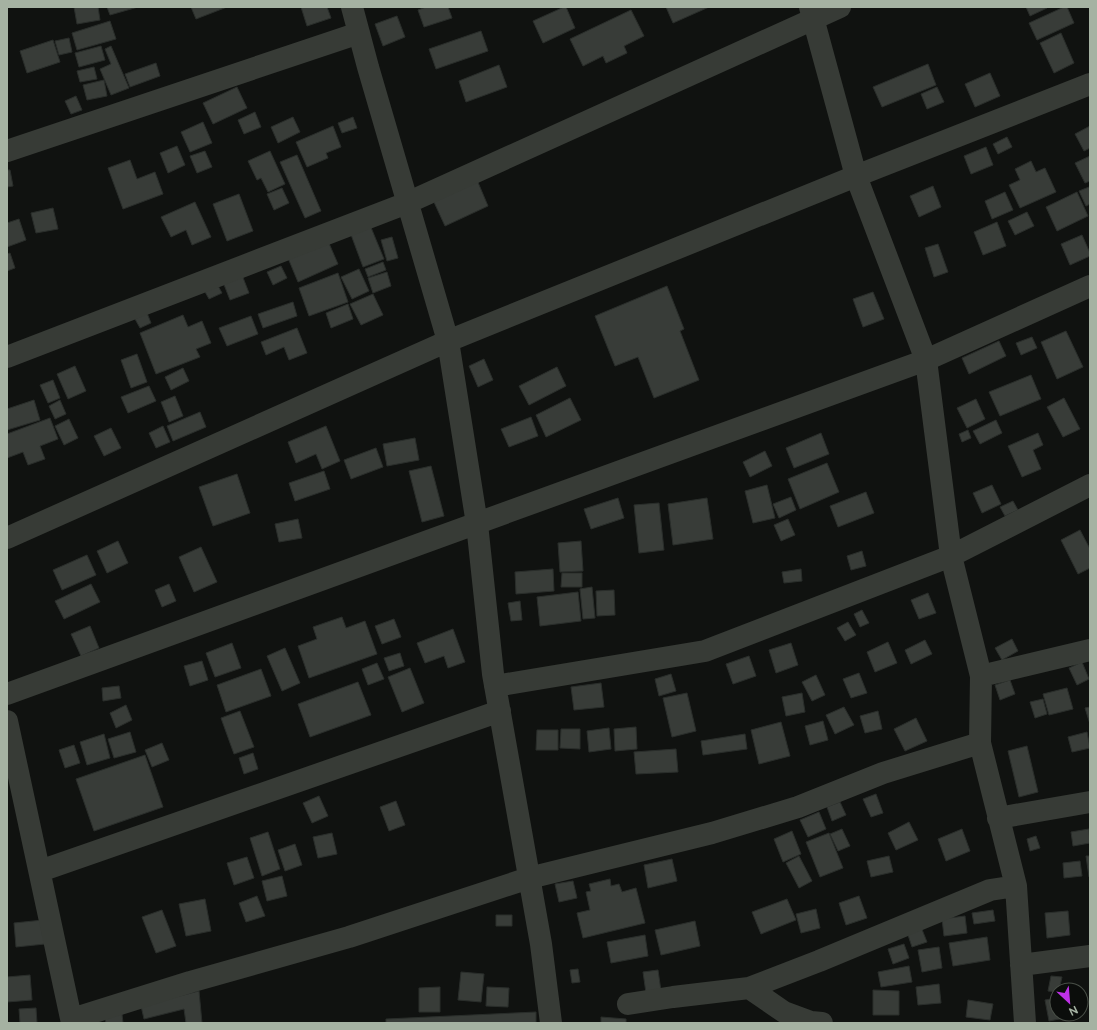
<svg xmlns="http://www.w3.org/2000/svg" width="1097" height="1030" font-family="Raleway,sans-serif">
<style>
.building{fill:#383c38;stroke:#2a2e2b}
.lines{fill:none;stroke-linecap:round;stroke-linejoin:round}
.minor{stroke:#373b36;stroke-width:22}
</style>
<rect width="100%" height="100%" fill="#101210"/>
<path class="building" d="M 74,7 L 98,7 L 100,20 L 77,24 Z
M 107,7 L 138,7 L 110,15 Z
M 191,7 L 227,7 L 196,19 Z
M 301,7 L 327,7 L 331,18 L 307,26 Z
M 426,7 L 448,7 L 452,18 L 424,27 L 418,10 Z
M 564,7 L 566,7 L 575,28 L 543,43 L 533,21 Z
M 666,7 L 709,7 L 673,23 Z
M 1026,7 L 1047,7 L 1047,8 L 1030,16 Z
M 1064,7 L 1067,7 L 1074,23 L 1037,40 L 1029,23 Z
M 631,10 L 644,36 L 624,46 L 627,53 L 606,63 L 603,56 L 583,66 L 570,39 Z
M 397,16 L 405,37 L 383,46 L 375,24 Z
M 110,21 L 116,39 L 77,50 L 72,33 Z
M 481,31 L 488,51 L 436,69 L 429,49 Z
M 1061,33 L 1074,63 L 1054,73 L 1040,43 Z
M 69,38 L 72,52 L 59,55 L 55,41 Z
M 53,40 L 60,62 L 27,73 L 20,51 Z
M 101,46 L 105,60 L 79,67 L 75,53 Z
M 111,46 L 129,88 L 111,95 L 100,69 L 111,64 L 105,49 Z
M 156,63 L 160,76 L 130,87 L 125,74 Z
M 928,64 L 936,85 L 882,107 L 873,87 Z
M 499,65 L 507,87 L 466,102 L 459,81 Z
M 94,67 L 97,79 L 80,82 L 77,71 Z
M 990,73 L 1000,96 L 975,107 L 965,84 Z
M 104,80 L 107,96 L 87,100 L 83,85 Z
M 237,87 L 247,108 L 213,124 L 203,103 Z
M 937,87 L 944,102 L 927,109 L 921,94 Z
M 76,96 L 82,110 L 71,114 L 65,101 Z
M 255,112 L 261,127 L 244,134 L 238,120 Z
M 293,117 L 300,132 L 278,143 L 271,127 Z
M 353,117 L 357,128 L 342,133 L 338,123 Z
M 203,122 L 212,143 L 190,152 L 181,132 Z
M 333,126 L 341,147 L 326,153 L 328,158 L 307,167 L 296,142 Z
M 1090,126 L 1090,148 L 1084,151 L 1075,134 Z
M 1007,137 L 1012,147 L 998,154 L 993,144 Z
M 177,146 L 185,165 L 168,173 L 160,153 Z
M 986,147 L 993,165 L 971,174 L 964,156 Z
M 205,151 L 212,167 L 197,173 L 190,156 Z
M 270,151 L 285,184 L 268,192 L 261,178 L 257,180 L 248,161 Z
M 297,155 L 321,211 L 305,218 L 280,162 Z
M 1090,156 L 1090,181 L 1085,183 L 1075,163 Z
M 130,160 L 137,179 L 155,172 L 163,194 L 123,209 L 108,168 Z
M 1031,161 L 1036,172 L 1045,168 L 1056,192 L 1020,208 L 1009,185 L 1020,180 L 1015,169 Z
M 7,170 L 10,170 L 13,186 L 7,187 Z
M 477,180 L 488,206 L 445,226 L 433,200 Z
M 933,186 L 941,207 L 919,217 L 910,196 Z
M 1089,187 L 1090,189 L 1090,204 L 1086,206 L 1079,191 Z
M 282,188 L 289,203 L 274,210 L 267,194 Z
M 1005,192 L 1013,210 L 992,219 L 985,201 Z
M 1077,192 L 1088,216 L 1057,231 L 1046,207 Z
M 239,194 L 253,231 L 227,241 L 213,204 Z
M 195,202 L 211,237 L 192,245 L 186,230 L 171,237 L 161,217 Z
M 53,208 L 58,229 L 36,233 L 31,213 Z
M 1027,212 L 1034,226 L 1015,235 L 1008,221 Z
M 19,219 L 26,240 L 7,247 L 7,223 Z
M 997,222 L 1006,246 L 983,255 L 974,232 Z
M 370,225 L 384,259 L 363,267 L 350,232 Z
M 1082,235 L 1090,253 L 1090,256 L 1070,265 L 1061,244 Z
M 392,237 L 398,258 L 387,261 L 381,240 Z
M 328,241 L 338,264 L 298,282 L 288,258 Z
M 938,244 L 948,272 L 934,277 L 925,248 Z
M 10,253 L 15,268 L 7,271 L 7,254 Z
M 383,262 L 386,270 L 368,277 L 365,269 Z
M 281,266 L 287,278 L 273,285 L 267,272 Z
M 359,269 L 369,291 L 352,299 L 341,277 Z
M 387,272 L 391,286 L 373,293 L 368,278 Z
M 338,273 L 348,302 L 309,316 L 299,288 Z
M 242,275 L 249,293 L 230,300 L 223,282 Z
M 217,284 L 222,293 L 209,299 L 204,290 Z
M 667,286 L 684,329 L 680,331 L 699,380 L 654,398 L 638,357 L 615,366 L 595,316 Z
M 873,292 L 884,319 L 863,327 L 853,299 Z
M 373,294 L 383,315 L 361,325 L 350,304 Z
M 293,302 L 297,316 L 263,328 L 258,314 Z
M 348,304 L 353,319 L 331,328 L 326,313 Z
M 147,313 L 151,323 L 140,328 L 135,319 Z
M 183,315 L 188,327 L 202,321 L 211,343 L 196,349 L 200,357 L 156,374 L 140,333 Z
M 251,316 L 258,334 L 227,346 L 219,328 Z
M 297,328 L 307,353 L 289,360 L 284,347 L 266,355 L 261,342 Z
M 1066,331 L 1083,367 L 1057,379 L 1041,342 Z
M 1032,337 L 1037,348 L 1021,355 L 1016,343 Z
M 999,341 L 1006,356 L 969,374 L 962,358 Z
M 137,354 L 147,382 L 131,388 L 121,360 Z
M 484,359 L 493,380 L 478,387 L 469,366 Z
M 75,366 L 86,391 L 68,399 L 57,374 Z
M 557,367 L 566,386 L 529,405 L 519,386 Z
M 183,368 L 189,381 L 171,390 L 165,377 Z
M 1031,375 L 1041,399 L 1000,416 L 989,392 Z
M 53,380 L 60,398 L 48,403 L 40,385 Z
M 149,386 L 156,401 L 128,413 L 121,397 Z
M 175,396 L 183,416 L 169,422 L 161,402 Z
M 570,398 L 581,420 L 546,437 L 536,415 Z
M 1064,398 L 1080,429 L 1063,437 L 1047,407 Z
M 976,399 L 985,419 L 967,428 L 957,408 Z
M 34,400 L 40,420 L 7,430 L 7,409 Z
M 60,400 L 66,414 L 55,419 L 49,406 Z
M 200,412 L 206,427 L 173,441 L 167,426 Z
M 531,417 L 538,436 L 509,447 L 501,429 Z
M 50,418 L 58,439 L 40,446 L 45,459 L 28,465 L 23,452 L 7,458 L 7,434 Z
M 69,419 L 78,438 L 64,445 L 55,426 Z
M 996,420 L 1002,433 L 980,444 L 973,431 Z
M 163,426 L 170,442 L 156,448 L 149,433 Z
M 326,426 L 340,461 L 322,469 L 316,454 L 296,463 L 288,442 Z
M 111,428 L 121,448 L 104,456 L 94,436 Z
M 968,430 L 971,438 L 962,442 L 959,434 Z
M 821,433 L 829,454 L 794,468 L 786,448 Z
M 1038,433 L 1043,445 L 1033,450 L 1041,469 L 1022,477 L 1008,446 Z
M 415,438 L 419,460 L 387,466 L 383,444 Z
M 376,448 L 383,467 L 351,479 L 344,460 Z
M 765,451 L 772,466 L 750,477 L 743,462 Z
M 827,463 L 839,492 L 800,509 L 788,479 Z
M 431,466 L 444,516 L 422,522 L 409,471 Z
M 324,471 L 330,489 L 295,501 L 289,483 Z
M 237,474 L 250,513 L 213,526 L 199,487 Z
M 767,485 L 775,518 L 753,523 L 745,491 Z
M 992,485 L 1001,504 L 982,513 L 973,493 Z
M 866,492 L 874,513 L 838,527 L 830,506 Z
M 791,497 L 796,510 L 779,518 L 773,504 Z
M 618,498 L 624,518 L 591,529 L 584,509 Z
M 707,498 L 713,539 L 673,545 L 668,504 Z
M 1013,501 L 1018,510 L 1005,516 L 1000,507 Z
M 659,503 L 664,550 L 639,553 L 634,505 Z
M 298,519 L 302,538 L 279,542 L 275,524 Z
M 788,519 L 795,535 L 781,541 L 774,525 Z
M 1080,530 L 1090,549 L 1090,568 L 1078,574 L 1061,540 Z
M 118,541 L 128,563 L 107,573 L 97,551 Z
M 581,541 L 583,571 L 560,572 L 558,543 Z
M 201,547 L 217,582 L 194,592 L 179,557 Z
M 862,551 L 866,566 L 851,570 L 847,556 Z
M 87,555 L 96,575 L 62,590 L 53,570 Z
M 553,569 L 554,591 L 516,594 L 515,572 Z
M 801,569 L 802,581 L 784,583 L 782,572 Z
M 562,573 L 582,573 L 582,587 L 561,587 Z
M 91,584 L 100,602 L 64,619 L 55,601 Z
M 169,584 L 176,601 L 162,607 L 155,590 Z
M 592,587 L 595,618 L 583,619 L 580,589 Z
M 614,590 L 615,615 L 597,616 L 596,591 Z
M 578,592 L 581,621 L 540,626 L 537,597 Z
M 928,593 L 936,613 L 919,619 L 911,600 Z
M 520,601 L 522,620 L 511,621 L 508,603 Z
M 862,610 L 869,623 L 860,627 L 854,614 Z
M 342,617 L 346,628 L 365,621 L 377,654 L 309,678 L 298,646 L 317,639 L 313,627 Z
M 394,619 L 401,637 L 382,644 L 375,626 Z
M 848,622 L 856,635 L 845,641 L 837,628 Z
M 90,626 L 99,648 L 81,656 L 71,634 Z
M 453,629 L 465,662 L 448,668 L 444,656 L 425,663 L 417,643 Z
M 1012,639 L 1018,651 L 1002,660 L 995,648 Z
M 925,640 L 932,654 L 911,664 L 905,650 Z
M 888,642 L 897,663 L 875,672 L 867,652 Z
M 232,643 L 241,668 L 215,677 L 206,653 Z
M 791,643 L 798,665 L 776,673 L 769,650 Z
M 285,648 L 300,683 L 282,691 L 267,656 Z
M 400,653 L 404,666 L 389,671 L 384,658 Z
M 749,656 L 756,676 L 733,684 L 726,664 Z
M 202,661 L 208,680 L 190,686 L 184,666 Z
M 1082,662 L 1089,679 L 1077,685 L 1069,668 Z
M 377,663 L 384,679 L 368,685 L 362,669 Z
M 410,668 L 424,703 L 402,712 L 388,677 Z
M 261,669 L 271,696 L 226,712 L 217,685 Z
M 859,673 L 867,693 L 851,698 L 843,679 Z
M 671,674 L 676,691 L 659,696 L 655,679 Z
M 816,675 L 825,695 L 812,701 L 802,682 Z
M 1010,680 L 1015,694 L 1000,700 L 995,685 Z
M 358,682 L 371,715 L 310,737 L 298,704 Z
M 601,683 L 604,707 L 574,710 L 571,687 Z
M 119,686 L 121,698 L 103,701 L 102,688 Z
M 1067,688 L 1073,709 L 1049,715 L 1043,694 Z
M 687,693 L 696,731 L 672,737 L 663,698 Z
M 802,693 L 805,712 L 786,716 L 782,697 Z
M 1043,699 L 1047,714 L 1035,718 L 1030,702 Z
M 126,705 L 132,720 L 116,728 L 110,713 Z
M 844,707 L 854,725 L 835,734 L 826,715 Z
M 1090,707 L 1090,724 L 1085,708 Z
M 240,711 L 254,747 L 234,754 L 221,718 Z
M 878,711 L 882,729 L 865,733 L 860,716 Z
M 916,718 L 927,741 L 905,751 L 894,729 Z
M 823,721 L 828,740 L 810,745 L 805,726 Z
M 781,722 L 790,756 L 759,764 L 751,730 Z
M 636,727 L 637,749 L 615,751 L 614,729 Z
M 609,728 L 611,749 L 589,752 L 587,731 Z
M 561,729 L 580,729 L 580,749 L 560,748 Z
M 537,730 L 558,730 L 558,750 L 536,750 Z
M 130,732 L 136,752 L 114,758 L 108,739 Z
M 1087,732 L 1090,748 L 1072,752 L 1068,737 Z
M 104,734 L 110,758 L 87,765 L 80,742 Z
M 745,734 L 747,749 L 703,755 L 701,741 Z
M 162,743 L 169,760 L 152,767 L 145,750 Z
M 74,745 L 80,763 L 65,768 L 59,750 Z
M 1027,746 L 1038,792 L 1019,797 L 1008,751 Z
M 676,749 L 678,772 L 636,774 L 634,752 Z
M 253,753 L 258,769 L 244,774 L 239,758 Z
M 145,755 L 163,807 L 94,831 L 76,779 Z
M 876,794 L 883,813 L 871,817 L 863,799 Z
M 319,796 L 328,816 L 312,823 L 303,803 Z
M 396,801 L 405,825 L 389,831 L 380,807 Z
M 840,802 L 846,815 L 832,821 L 827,807 Z
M 819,812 L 826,829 L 808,837 L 800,820 Z
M 909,822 L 918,840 L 896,850 L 888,833 Z
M 842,829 L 850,846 L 838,851 L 830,834 Z
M 962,829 L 970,851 L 946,861 L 938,839 Z
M 1089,829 L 1090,843 L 1073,846 L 1071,832 Z
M 792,831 L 801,854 L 783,862 L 774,839 Z
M 268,832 L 280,869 L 262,876 L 250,838 Z
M 332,833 L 337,854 L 318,858 L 313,837 Z
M 829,833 L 843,868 L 820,877 L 806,842 Z
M 1036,836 L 1040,848 L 1030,851 L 1027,839 Z
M 295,844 L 302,865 L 285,871 L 278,850 Z
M 799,856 L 812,881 L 799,888 L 786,863 Z
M 889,856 L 893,872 L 871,877 L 867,861 Z
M 1086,856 L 1090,856 L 1090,877 L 1089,877 Z
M 247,857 L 254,878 L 234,885 L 227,863 Z
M 672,859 L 677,881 L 648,888 L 644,865 Z
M 1080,861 L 1082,876 L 1064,878 L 1063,863 Z
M 282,876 L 287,896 L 267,901 L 262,881 Z
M 610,879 L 611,886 L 619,884 L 622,892 L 636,888 L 645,923 L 583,938 L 577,913 L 590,910 L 586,892 L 591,891 L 589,884 Z
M 573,881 L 577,898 L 559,902 L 555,884 Z
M 257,896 L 265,916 L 246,922 L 239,903 Z
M 859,896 L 867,918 L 846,925 L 839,903 Z
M 205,899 L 211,931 L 186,936 L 179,904 Z
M 787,899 L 796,920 L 761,934 L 752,912 Z
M 816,909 L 820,928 L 801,933 L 796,914 Z
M 162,910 L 176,946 L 156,953 L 142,917 Z
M 993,910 L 995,921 L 974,924 L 972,913 Z
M 1068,911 L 1070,935 L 1047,938 L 1045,913 Z
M 496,915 L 512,915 L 512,926 L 496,926 Z
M 965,916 L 967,933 L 944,936 L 942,919 Z
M 43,920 L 45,944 L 16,947 L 14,923 Z
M 695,921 L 700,946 L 661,955 L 655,930 Z
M 921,927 L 927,942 L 912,947 L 907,932 Z
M 645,935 L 648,956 L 611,963 L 607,942 Z
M 987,937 L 990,960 L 953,966 L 949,943 Z
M 904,944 L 909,958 L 893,964 L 888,949 Z
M 939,947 L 942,968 L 922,972 L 918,950 Z
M 909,966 L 912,982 L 881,987 L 878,972 Z
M 578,969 L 580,982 L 572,983 L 570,970 Z
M 658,970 L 661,991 L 646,993 L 643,972 Z
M 461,972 L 484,974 L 481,1002 L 458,1000 Z
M 30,975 L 32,1000 L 7,1002 L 7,977 Z
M 1051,976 L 1062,977 L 1059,990 L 1057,990 L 1057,992 L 1048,991 Z
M 939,984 L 941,1003 L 918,1005 L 916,987 Z
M 440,987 L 440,1012 L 419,1012 L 419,988 Z
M 487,987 L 509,988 L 508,1007 L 486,1006 Z
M 873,990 L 899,991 L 899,1015 L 873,1015 Z
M 199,991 L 202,1023 L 186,1023 L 184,1009 L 144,1019 L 141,1006 Z
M 1057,998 L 1057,1014 L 1069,1014 L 1070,1017 L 1049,1021 L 1045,1000 Z
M 968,1000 L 993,1004 L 990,1020 L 966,1017 Z
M 36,1008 L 37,1023 L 20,1023 L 19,1009 Z
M 536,1012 L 536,1023 L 386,1023 L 386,1019 Z
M 122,1014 L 123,1023 L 106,1023 L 105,1018 Z
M 601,1017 L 626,1019 L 626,1023 L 601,1023 Z"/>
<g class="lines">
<path class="minor" d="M 352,7 L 368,67 L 448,341 L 477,524 L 493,674 L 541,944 L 551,1023
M 810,7 L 856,176 L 926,360 L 951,556 L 981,676 L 980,743 L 1016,886 L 1025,1023
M 7,151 L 359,33
M 7,357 L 407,203 L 840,7
M 7,538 L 448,341 L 856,176 L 1090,84
M 981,676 L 1090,650
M 495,686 L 705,651 L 951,556 L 1090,485
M 7,694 L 926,360 L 1090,286
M 7,721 L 72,1023
M 998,818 L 1090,802
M 40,871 L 500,711
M 1021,965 L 1090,956
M 749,988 L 784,1012 L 811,1022 L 822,1023
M 628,1004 L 673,997 L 749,988 L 819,961 L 990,890 L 1016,886
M 72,1019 L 190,982 L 349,937 L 529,878 L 712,833 L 798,807 L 883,773 L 980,743"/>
</g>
<rect width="1097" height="1030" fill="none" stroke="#a5b2a2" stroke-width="16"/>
<g transform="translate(1069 1002) rotate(154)"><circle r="19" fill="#0b0d0b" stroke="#494f47"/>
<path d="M0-3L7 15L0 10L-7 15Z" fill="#bf31e8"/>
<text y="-6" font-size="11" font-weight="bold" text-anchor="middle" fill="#a5b2a2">N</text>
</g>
</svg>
